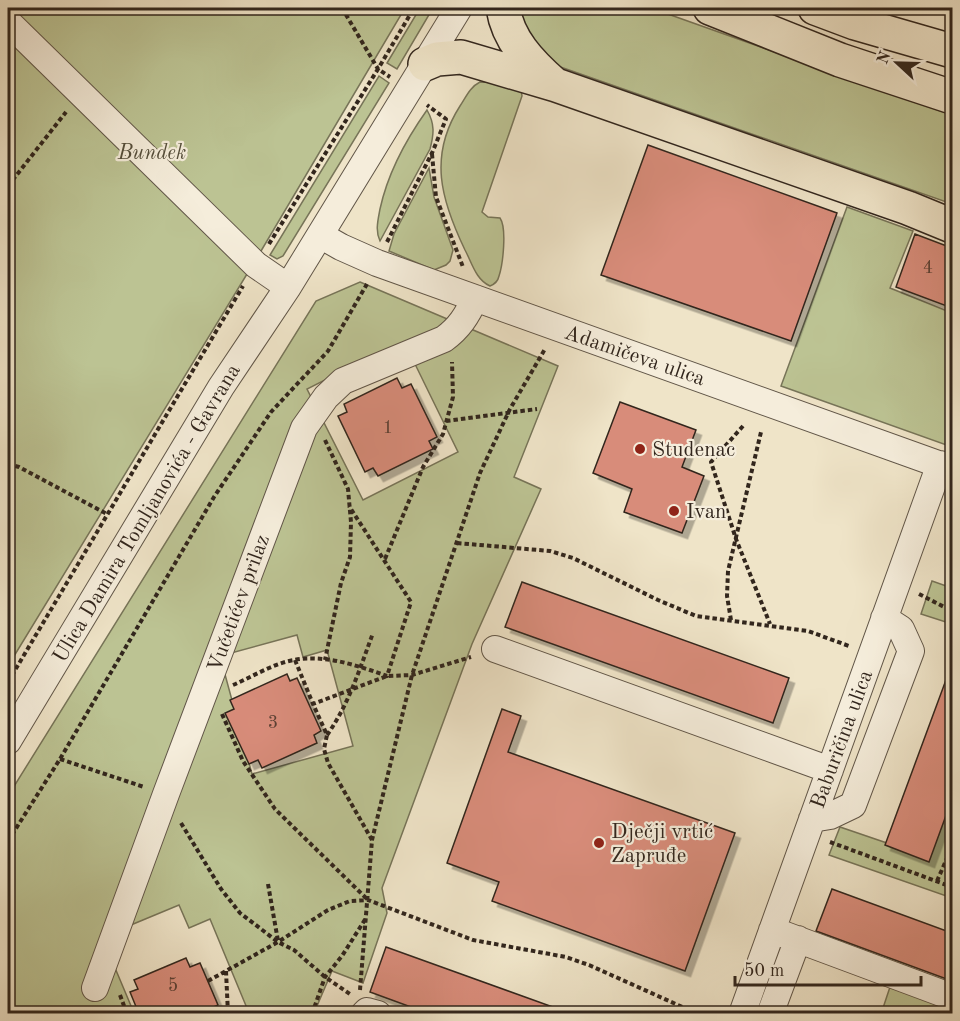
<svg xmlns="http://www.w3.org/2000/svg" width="960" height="1021" font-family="'Old Standard TT',serif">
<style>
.green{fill:#bcc393;stroke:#777458;stroke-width:1.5;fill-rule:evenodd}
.building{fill:#d88c7a;stroke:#32261d;stroke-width:1.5;filter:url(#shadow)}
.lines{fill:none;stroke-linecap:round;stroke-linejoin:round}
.minor-casing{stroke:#615648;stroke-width:28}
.major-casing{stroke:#32261d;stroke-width:36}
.path{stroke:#32261d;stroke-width:4;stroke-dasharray:4.5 3;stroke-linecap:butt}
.minor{stroke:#f5eddb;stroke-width:26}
.major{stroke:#efe4c8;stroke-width:33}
.tram{stroke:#32261d;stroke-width:1.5}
.poi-dot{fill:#8f2418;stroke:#f5eddb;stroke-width:2}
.labels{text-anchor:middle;stroke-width:4.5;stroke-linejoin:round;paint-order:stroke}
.number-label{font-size:18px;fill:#5c4034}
.park-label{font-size:21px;font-style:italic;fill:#544d3a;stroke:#f5eddb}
.street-label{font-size:21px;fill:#32261d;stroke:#f5eddb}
.poi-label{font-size:21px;fill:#32261d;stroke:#f5eddb;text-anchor:start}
</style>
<defs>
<filter id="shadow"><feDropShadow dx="5.5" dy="5.5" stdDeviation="0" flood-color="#0004"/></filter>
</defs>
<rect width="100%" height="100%" fill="#efe4c8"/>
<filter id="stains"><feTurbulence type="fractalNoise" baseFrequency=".00333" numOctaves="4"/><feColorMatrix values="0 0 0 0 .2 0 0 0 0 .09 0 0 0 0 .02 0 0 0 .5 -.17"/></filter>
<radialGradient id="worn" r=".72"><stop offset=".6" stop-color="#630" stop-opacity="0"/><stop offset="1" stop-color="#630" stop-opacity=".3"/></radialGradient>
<path class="green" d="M 8,8 L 405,8 L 261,251 L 8,666 Z
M 420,8 L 433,8 L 397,69 L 387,63 Z
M 520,8 L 651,8 L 952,115 L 952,204 L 549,63 L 529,41 L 518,11 Z
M 379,76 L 389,83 L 283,256 L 277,259 L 270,255 Z
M 480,82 L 505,83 L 521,89 L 522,96 L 482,212 L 488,217 L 500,218 C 507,228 503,264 499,276 C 498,281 495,284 490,286 C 476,280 472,263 465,250 C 441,200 428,156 460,106 C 466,97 470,87 480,82 Z
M 427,110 C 435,124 434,134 430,149 L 380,241 C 375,231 378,220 380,209 C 388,172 405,141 427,110 Z
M 429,168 L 434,197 L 453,250 L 450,261 L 446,265 L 434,270 L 389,251 L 394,234 Z
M 847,207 L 913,231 L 890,288 L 952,313 L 952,447 L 781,386 Z
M 360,282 L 558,366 L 514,477 L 541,489 L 472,644 L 382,888 L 387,913 L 363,983 L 332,971 L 314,1013 L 249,1013 L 210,919 L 189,928 L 179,905 L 102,937 L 134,1013 L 8,1013 L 8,796 L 316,301 ZM 382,351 L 414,362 L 458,452 L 363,500 L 307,389 ZM 297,635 L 303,657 L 327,650 L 353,746 L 252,774 L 220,656 Z
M 932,581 L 952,588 L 952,624 L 921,614 Z
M 952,784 L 952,898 L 829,855 L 840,827 L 925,856 Z
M 890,987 L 952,1009 L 952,1013 L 881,1014 Z"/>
<path class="building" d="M 648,145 L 837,213 L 791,341 L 601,275 Z
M 915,234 L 952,248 L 952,308 L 896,287 Z
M 397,378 L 402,388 L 411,384 L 437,437 L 429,441 L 433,449 L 378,476 L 373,468 L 365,472 L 338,416 L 347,412 L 344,404 Z
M 620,402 L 696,430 L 682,467 L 704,476 L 682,533 L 624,512 L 632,489 L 593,473 Z
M 522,582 L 789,678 L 773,723 L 505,627 Z
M 950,669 L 952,670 L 952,799 L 929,862 L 885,845 Z
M 287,674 L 290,681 L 297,678 L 321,731 L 314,735 L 317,743 L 262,768 L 258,760 L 249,764 L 225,713 L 234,709 L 230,700 Z
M 502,709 L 521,716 L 508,752 L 735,833 L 685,971 L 492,901 L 499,882 L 447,863 Z
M 832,889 L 952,933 L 952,981 L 816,931 Z
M 386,947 L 564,1011 L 564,1014 L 430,1014 L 370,992 Z
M 186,958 L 190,967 L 200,963 L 218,1005 L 199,1014 L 139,1014 L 130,992 L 138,989 L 134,980 Z"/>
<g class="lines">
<defs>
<path id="minor" d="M 8,22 L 256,265 L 288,287
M 320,235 L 341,247 L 377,263 L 952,469
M 495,649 L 830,770
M 8,741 L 221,387 L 288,287 L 459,8
M 812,819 L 830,816 L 853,805 L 911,651 L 901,629 L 884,618
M 772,930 L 952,997
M 95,988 L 166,794 L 304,428 L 326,397 L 343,381 L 444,339 C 459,328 467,316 475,298
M 364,1014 L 367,1011 L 378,1014
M 742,1014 L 940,464
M 770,1014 L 798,939"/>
<path id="major" d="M 503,8 C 508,40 530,63 554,84
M 710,8 L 840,60 L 952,97
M 815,8 L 855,23 L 952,51
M 425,64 L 437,59 L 461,57 L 556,85 L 908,208 L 952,226"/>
</defs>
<use href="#minor" class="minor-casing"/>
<use href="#major" class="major-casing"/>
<path class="path" d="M 342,8 L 378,69 L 414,8
M 432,154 L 436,197 L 463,267
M 8,186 L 66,112
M 387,242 L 432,153 L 446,119 L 427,105
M 269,244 L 378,69 L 390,77
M 446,421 L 537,409
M 743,426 L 711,462 L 736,539 L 770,624
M 325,440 L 348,489 L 351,522 L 350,557 L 341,583 L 325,660
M 8,464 L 19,467 L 107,514
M 457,543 L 550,551 L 573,558 L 658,600 L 696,616 L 808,631 L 849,646
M 385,559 L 423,467 L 443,434 L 453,397 L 452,362
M 919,594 L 952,611
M 731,620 L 727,596 L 728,571 L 761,432
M 295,660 L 313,704
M 8,682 L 243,286
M 233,685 C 252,677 274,663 294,660 C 325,654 359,666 387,676 L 411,602 L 349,506
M 222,714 L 243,761 L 275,809 L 368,900
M 327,735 C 349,704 360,668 373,633
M 60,759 L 144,787
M 181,823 L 221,889 L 240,913 L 278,942 L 294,950 L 325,977 L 350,994
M 372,840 L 328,763 L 324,749 L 327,735 L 313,704 L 387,676 L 412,675 L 471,657
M 8,841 L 60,759 L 214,497 L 271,412 L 328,351 L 367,284
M 830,842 L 952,887
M 937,881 L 952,847
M 268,884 L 278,941
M 226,971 L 228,1014
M 208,981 L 278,942 L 328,910 L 350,901 L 368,900 L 473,940 L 566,957 L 589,965 L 698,1014
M 360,990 L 372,840 L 412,675 L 480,473 L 510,409 L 545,349
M 120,995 L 127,1014
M 312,1014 L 325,977 L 342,956 L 366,918"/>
<use href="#minor" class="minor"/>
<use href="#major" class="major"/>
<path class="tram" d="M 933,8 L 952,14"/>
</g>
<g class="poi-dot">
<circle cx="640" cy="449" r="6"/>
<circle cx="674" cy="511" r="6"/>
<circle cx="599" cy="843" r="6"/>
</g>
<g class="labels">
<g class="number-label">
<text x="928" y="273">4</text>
<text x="388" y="433">1</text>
<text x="273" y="728">3</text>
<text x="173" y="991">5</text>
</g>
<g class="park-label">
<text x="152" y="159">Bundek</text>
</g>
<g class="street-label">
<text transform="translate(635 355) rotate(19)" y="7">Adamičeva ulica</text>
<text transform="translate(146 513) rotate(-59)" y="7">Ulica Damira Tomljanovića - Gavrana</text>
<text transform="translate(238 603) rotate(-70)" y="7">Vučetićev prilaz</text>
<text transform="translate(841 739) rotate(-70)" y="7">Baburičina ulica</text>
</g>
<g class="poi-label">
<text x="652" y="456">Studenac</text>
<text x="686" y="518">Ivan</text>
<text x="611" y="838">Dječji vrtić<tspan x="611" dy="24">Zapruđe</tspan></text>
</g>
</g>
<rect width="960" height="1021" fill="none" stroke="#efe4c8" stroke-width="30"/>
<rect x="9" y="9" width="942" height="1003" fill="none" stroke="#32261d" stroke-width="3"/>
<rect x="15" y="15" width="930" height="991" fill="none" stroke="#32261d" stroke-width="1.5"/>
<g transform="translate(897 63) rotate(292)" stroke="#f5eddb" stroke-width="4.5" paint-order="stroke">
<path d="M0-4.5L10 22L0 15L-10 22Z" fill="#32261d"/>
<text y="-9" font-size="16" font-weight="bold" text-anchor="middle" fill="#32261d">N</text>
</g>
<path d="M735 976v9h186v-9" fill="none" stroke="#32261d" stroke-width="3"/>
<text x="744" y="976" font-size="18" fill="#32261d" stroke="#f5eddb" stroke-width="4.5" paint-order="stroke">50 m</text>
<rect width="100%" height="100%" filter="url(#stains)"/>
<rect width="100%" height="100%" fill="url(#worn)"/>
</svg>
